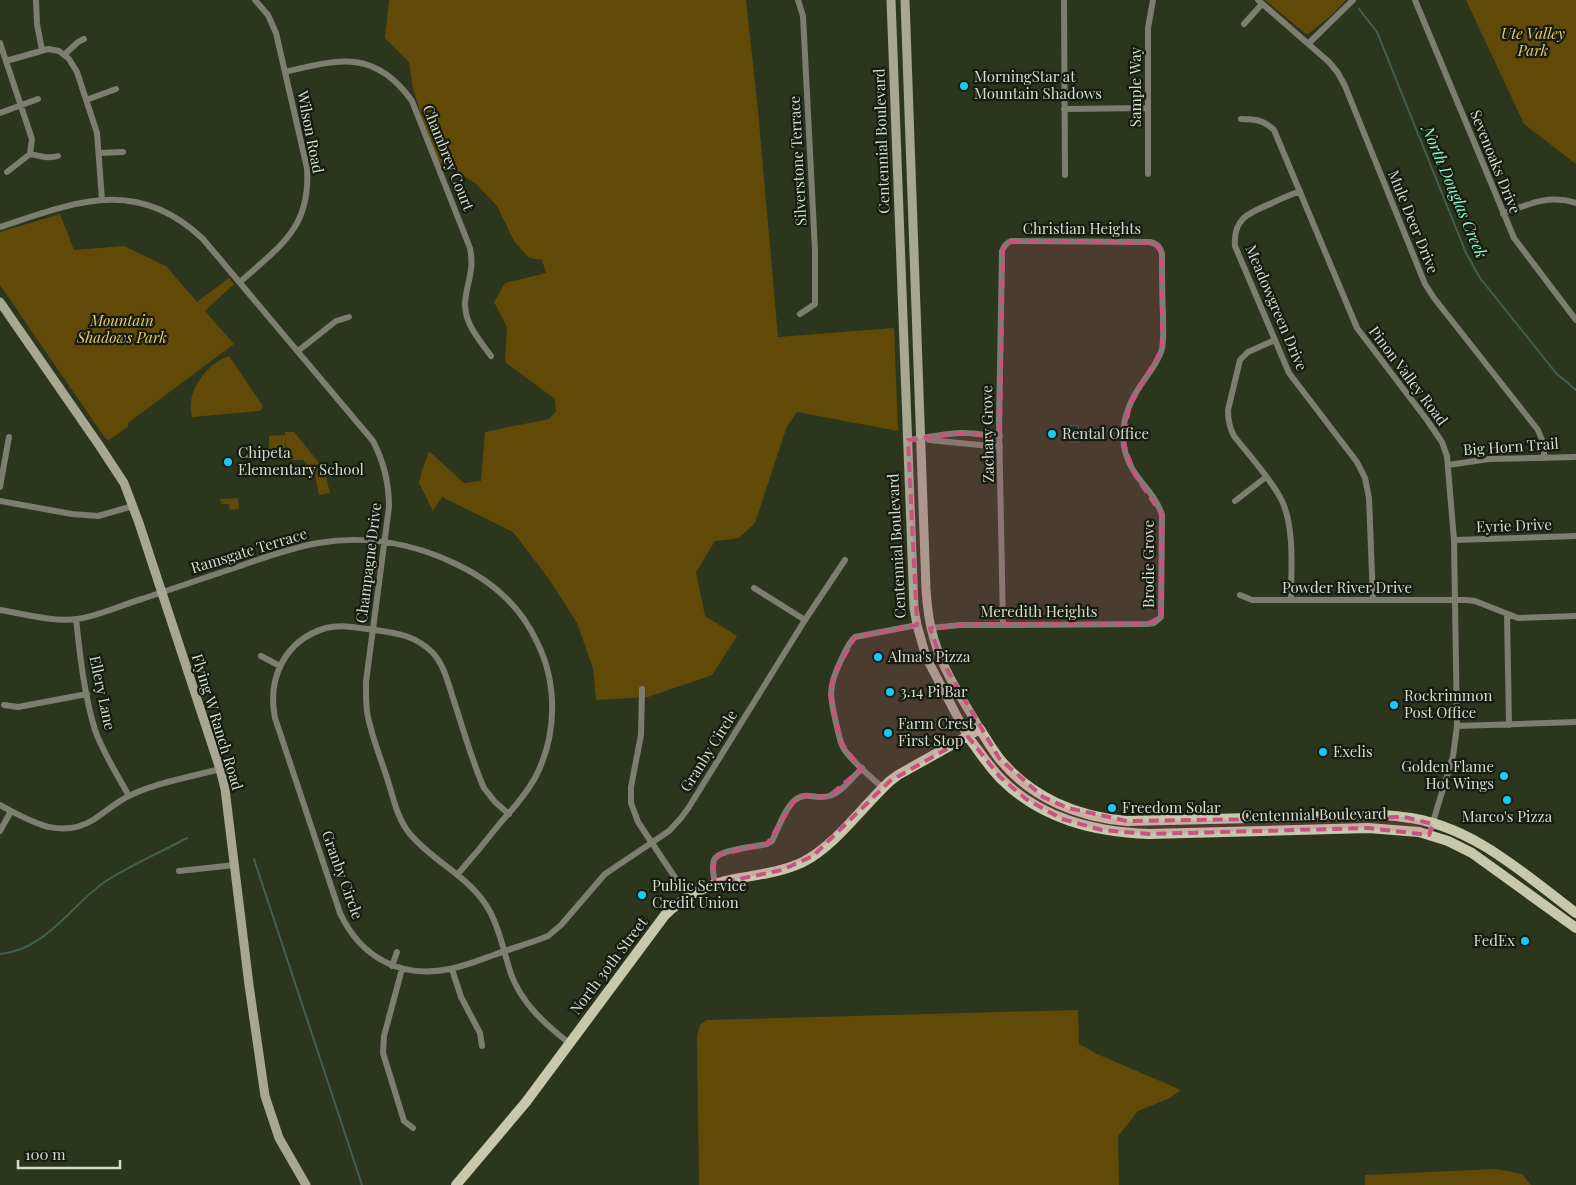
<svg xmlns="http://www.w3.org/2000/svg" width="1576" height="1185" font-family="'Playfair Display',serif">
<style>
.green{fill:#614a08}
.water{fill:#002a1c;stroke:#406051}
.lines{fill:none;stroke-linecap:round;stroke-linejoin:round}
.stream{stroke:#406051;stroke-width:2}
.street{stroke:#7d7d70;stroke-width:6}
.secondary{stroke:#a7a792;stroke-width:9}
.primary{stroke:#c8c8ac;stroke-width:10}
.marked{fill:#c8537e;fill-opacity:0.2;stroke:#c8537e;stroke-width:4;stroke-dasharray:10 6;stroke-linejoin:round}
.poi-dot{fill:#17cafb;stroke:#171c10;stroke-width:2}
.labels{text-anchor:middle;stroke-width:4.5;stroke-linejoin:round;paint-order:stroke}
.park-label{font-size:15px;font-style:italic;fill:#efc86c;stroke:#171c10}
.poi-label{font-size:15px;fill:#d7ddce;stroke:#171c10;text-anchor:start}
.street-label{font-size:15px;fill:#d7ddce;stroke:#171c10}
.water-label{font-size:16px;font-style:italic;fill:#8bf8cc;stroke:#171c10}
</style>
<rect width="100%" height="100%" fill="#2c361d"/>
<path class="green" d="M 389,0 L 746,0 L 758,111 L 778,337 L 894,328 L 898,431 L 797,412 L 787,426 L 755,523 L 739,538 L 715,541 L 696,572 L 705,616 L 737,636 L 712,675 L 648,697 L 596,700 L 593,668 L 577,623 L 549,579 L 513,532 L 442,497 L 433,511 L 419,483 L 422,470 L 429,451 L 464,483 L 481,481 L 485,432 L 549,419 L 556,411 L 555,399 L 505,362 L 507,327 L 494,302 L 505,283 L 546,273 L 542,260 L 529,258 L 514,241 L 497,206 L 475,183 L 435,160 L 413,89 L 409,62 L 385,38 Z
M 1265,0 L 1346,0 L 1335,12 L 1308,34 L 1306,34 Z
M 1466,0 L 1576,0 L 1576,164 L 1524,124 Z
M 60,214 L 74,250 L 124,246 L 166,266 L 197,302 L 229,278 L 234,284 L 205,311 L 234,344 L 128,423 L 128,427 L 109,440 L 105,438 L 0,285 L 0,232 Z
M 229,356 L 263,406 L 260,411 L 192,417 C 185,393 206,364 229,356 Z
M 285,432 L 294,432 L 324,469 L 330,493 L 319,495 L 315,473 L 303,460 L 287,460 L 285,437 L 285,458 L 269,458 L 269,436 L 285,435 Z
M 238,498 L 239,509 L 230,510 L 229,504 L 221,504 L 220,499 Z
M 1078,1010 L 1079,1044 L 1097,1054 L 1181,1090 L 1170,1098 L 1138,1111 L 1118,1136 L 1119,1185 L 699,1185 L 697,1037 L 700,1025 L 707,1020 Z
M 1496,1169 L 1522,1174 L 1531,1185 L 1365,1185 L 1365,1175 Z"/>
<path class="water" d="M 1078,425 L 1079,442 L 1070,442 L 1070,426 Z"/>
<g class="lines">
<path class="stream" d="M 1359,9 L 1377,32 L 1460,238 L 1466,253 L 1480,278 L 1556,373 L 1576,390
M 254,859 L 362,1185
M 0,954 C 46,950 71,905 106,881 C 131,865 161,852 187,838"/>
<path class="street" d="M 798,0 L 803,16 L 815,250 L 815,304 L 800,314
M 1064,0 L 1065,175
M 1258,0 L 1329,62 L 1338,73 L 1345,86 L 1425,284 L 1434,298 L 1538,430 L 1544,445 L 1544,458
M 1415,0 L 1514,238 L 1576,320
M 36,1 L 37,24 L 42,50
M 1244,24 L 1262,4
M 0,43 L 32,139 L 30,154 L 7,172
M 1308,44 L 1353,0
M 64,55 L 78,42 L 84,39
M 6,61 L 48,49 L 59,51 L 69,59 L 77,72 L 97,133 L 102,200
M 285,72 C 339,59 375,49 412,101 L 470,248 C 474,268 469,277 466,295 C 461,320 477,337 491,356
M 86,100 L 116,89
M 1064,109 L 1148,108
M 0,113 L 38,99
M 1241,119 C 1255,119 1264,120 1274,130 L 1357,328 L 1427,420 L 1442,442 L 1447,456 L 1454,540 L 1457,726 L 1453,756 L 1429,835
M 99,153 L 123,152
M 30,154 C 40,156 48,159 58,156
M 1148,174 L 1148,28 L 1153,0
M 1300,191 C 1290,195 1280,199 1270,204 C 1248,213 1233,219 1235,246 L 1289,373 L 1357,462 L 1365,478 L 1369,498 L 1373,600
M 1503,214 C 1528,204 1549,194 1576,203
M 0,227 C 75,202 137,176 203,239 L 373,441 C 384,462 389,484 389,507 L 366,682 C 366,692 366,702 367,712 C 371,735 380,756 387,778 C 393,796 397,819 410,834 C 433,862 471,877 489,910 C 500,929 504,953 511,974 C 522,1004 545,1024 569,1043
M 240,282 C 280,246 311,228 307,168 L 276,33 L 268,15 L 255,0
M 1275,340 L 1248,352 L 1240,360 L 1228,410 C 1228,420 1229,427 1234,436 C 1248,454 1272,480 1282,501 C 1295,529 1291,570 1291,600
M 298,351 L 336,321 L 349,317
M 908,440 C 925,438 942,434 960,433 C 973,432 986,436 1000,436
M 929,440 L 1000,447
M 1448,465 L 1489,459 L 1576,457
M 0,487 L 9,437
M 0,501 L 72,514 L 98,516 L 133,506
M 1235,501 L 1266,477
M 1454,540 L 1576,536
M 754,588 L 805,620
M 1240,595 L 1252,600 L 1466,600 L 1475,601 L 1518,618 L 1576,616
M 0,610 C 24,614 52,622 77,619 C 99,616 121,605 142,599 C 175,588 207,577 240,566 C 265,557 291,548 318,543 C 365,535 413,543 456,564 C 492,581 520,605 537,642 C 558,684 557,736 535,778 C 526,794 513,809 501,822 C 487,840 472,858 457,875
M 1507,614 L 1509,725
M 76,619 C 80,655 84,694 95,730 C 103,753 117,774 129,796
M 931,628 L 960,625 L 1003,625 L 1147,624 L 1154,623 L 1161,617 L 1162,515 C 1154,489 1129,477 1124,446 C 1120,421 1131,398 1145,379 C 1152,369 1159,360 1162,349 C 1164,338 1163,326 1163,315 C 1162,295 1162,274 1162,254 C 1160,247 1158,244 1150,242 L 1011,241 C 1006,243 1004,246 1002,251 L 999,423 L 1003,625
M 261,656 L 280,666
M 642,689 L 641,735 L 631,787 L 631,803 L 638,822 L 688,897
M 4,705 L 18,707 L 87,694
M 1457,726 L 1576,722
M 883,788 C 870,776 854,764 844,749 C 840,743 839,735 837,727 C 830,697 827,689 841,660 C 845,652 848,643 855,637 L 917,625
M 0,805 C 30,821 60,840 93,820 C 106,812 117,801 131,795 C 159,782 191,777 220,769
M 509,814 L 495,802 L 484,788 C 471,759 463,728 453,698 C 448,683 444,665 433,653 C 416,636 398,633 375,630 C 359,628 342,624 326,628 C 285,640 267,678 275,718 L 340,913 C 361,958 401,979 450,969 C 465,966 480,960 494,955 C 512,948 531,943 548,936 L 561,925 L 605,874 L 669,831 L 681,818 L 689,807 L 805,620 L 845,560
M 0,831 L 11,811
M 179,871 L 235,865
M 715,884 C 714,877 711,867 714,860 C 719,849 755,847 767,844 L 772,841 C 778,829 785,808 795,800 C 805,791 818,800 829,796 C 842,792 853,777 862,768
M 392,966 L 397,952
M 402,969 L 384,1036 L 383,1053 L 404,1121 L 413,1128
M 452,969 L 461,997 L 480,1033 L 482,1046"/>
<path class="secondary" d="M 891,0 L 914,608 L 917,625 L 926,657 L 968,737
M 905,0 L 926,589 C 927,606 929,623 934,639 C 943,671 963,700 980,729
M 0,302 L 99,445 L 124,483 L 139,523 L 220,769 L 225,789 L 249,985 L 265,1096 L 279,1138 L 306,1185"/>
<path class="primary" d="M 968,737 C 979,751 989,767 1001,779 C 1041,819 1094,832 1149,834 L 1368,828 L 1419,832 L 1448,841 L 1472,853 L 1576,928
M 456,1185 L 526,1102 L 665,915 C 682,899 702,887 725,881 C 751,875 778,874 803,862 C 835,846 863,806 890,781 L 898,775 L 980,729 C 986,739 992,749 999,758 C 1031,798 1078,817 1127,821 L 1369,815 C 1380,815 1392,815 1403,817 C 1471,824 1524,874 1576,913"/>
</g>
<path class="marked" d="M 1011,241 L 1155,243 L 1162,254 L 1162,349 L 1129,407 L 1124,444 L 1135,475 L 1162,515 L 1161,617 L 1147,624 L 981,624 L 930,628 L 942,661 L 999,758 L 1043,797 L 1068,808 L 1127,821 L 1404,817 L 1433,824 L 1429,835 L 1368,828 L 1149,834 L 1102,830 L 1062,819 L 1026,799 L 1000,777 L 968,737 L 890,781 L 813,856 L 782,870 L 715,884 L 713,867 L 718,855 L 767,844 L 794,801 L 804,795 L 828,797 L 861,769 L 841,742 L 830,694 L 833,677 L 855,637 L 917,625 L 908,440 L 959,433 L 1000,436 L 1003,247 Z"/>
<g class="poi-dot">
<circle cx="964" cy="86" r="5"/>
<circle cx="1052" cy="434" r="5"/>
<circle cx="228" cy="462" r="5"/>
<circle cx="878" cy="657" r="5"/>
<circle cx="890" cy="692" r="5"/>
<circle cx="1394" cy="705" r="5"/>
<circle cx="888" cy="733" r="5"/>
<circle cx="1323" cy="752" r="5"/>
<circle cx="1504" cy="776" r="5"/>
<circle cx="1507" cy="800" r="5"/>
<circle cx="1112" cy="808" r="5"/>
<circle cx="642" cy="895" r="5"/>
<circle cx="1525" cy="941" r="5"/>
</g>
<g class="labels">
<g class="park-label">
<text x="1533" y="39">Ute Valley<tspan x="1533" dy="17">Park</tspan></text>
<text x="122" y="326">Mountain<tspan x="122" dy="17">Shadows Park</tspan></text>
</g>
<g class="poi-label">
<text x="974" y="82">MorningStar at<tspan x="974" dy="17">Mountain Shadows</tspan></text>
<text x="1062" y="439">Rental Office</text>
<text x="238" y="458">Chipeta<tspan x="238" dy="17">Elementary School</tspan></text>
<text x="888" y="662">Alma's Pizza</text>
<text x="900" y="697">3.14 Pi Bar</text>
<text x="1404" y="701">Rockrimmon<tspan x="1404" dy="17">Post Office</tspan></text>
<text x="898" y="729">Farm Crest<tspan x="898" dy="17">First Stop</tspan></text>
<text x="1333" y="757">Exelis</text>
<text x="1494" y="772" text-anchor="end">Golden Flame<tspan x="1494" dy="17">Hot Wings</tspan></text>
<text x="1122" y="813">Freedom Solar</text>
<text x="1507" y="822" text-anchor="middle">Marco's Pizza</text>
<text x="652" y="891">Public Service<tspan x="652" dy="17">Credit Union</tspan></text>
<text x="1515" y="946" text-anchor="end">FedEx</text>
</g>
<g class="street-label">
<text transform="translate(1136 87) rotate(-90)" y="5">Sample Way</text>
<text transform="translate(310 132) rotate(79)" y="5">Wilson Road</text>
<text transform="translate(882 141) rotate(-92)" y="5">Centennial Boulevard</text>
<text transform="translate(448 158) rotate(68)" y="5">Chambrey Court</text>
<text transform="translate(798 161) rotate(-93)" y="5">Silverstone Terrace</text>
<text transform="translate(1495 162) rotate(68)" y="5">Sevenoaks Drive</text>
<text transform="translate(1413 222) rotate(68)" y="5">Mule Deer Drive</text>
<text x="1082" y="234">Christian Heights</text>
<text transform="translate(1276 308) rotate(67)" y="5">Meadowgreen Drive</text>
<text transform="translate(1408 376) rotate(53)" y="5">Pinon Valley Road</text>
<text transform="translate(988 434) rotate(-91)" y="5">Zachary Grove</text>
<text transform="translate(1511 447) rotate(-4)" y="5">Big Horn Trail</text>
<text transform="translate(1514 526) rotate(-2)" y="5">Eyrie Drive</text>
<text transform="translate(897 546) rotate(-93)" y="5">Centennial Boulevard</text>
<text transform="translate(249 551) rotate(-17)" y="5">Ramsgate Terrace</text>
<text transform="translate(369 563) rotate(-83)" y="5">Champagne Drive</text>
<text transform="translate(1149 564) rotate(-90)" y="5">Brodie Grove</text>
<text x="1347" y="593">Powder River Drive</text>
<text x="1039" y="617">Meredith Heights</text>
<text transform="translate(102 693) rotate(78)" y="5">Ellery Lane</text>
<text transform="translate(217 722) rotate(73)" y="5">Flying W Ranch Road</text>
<text transform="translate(709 751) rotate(-58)" y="5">Granby Circle</text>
<text transform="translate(1314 815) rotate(-1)" y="5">Centennial Boulevard</text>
<text transform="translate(342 875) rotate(70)" y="5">Granby Circle</text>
<text transform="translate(609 966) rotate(-53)" y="5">North 30th Street</text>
</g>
<g class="water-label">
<text transform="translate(1455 192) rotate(67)" y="6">North Douglas Creek</text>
</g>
</g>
<path d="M18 1160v8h102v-8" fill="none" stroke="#d7ddce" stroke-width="2.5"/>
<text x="25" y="1160" font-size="15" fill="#d7ddce" stroke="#171c10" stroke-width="4" paint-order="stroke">100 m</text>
</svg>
